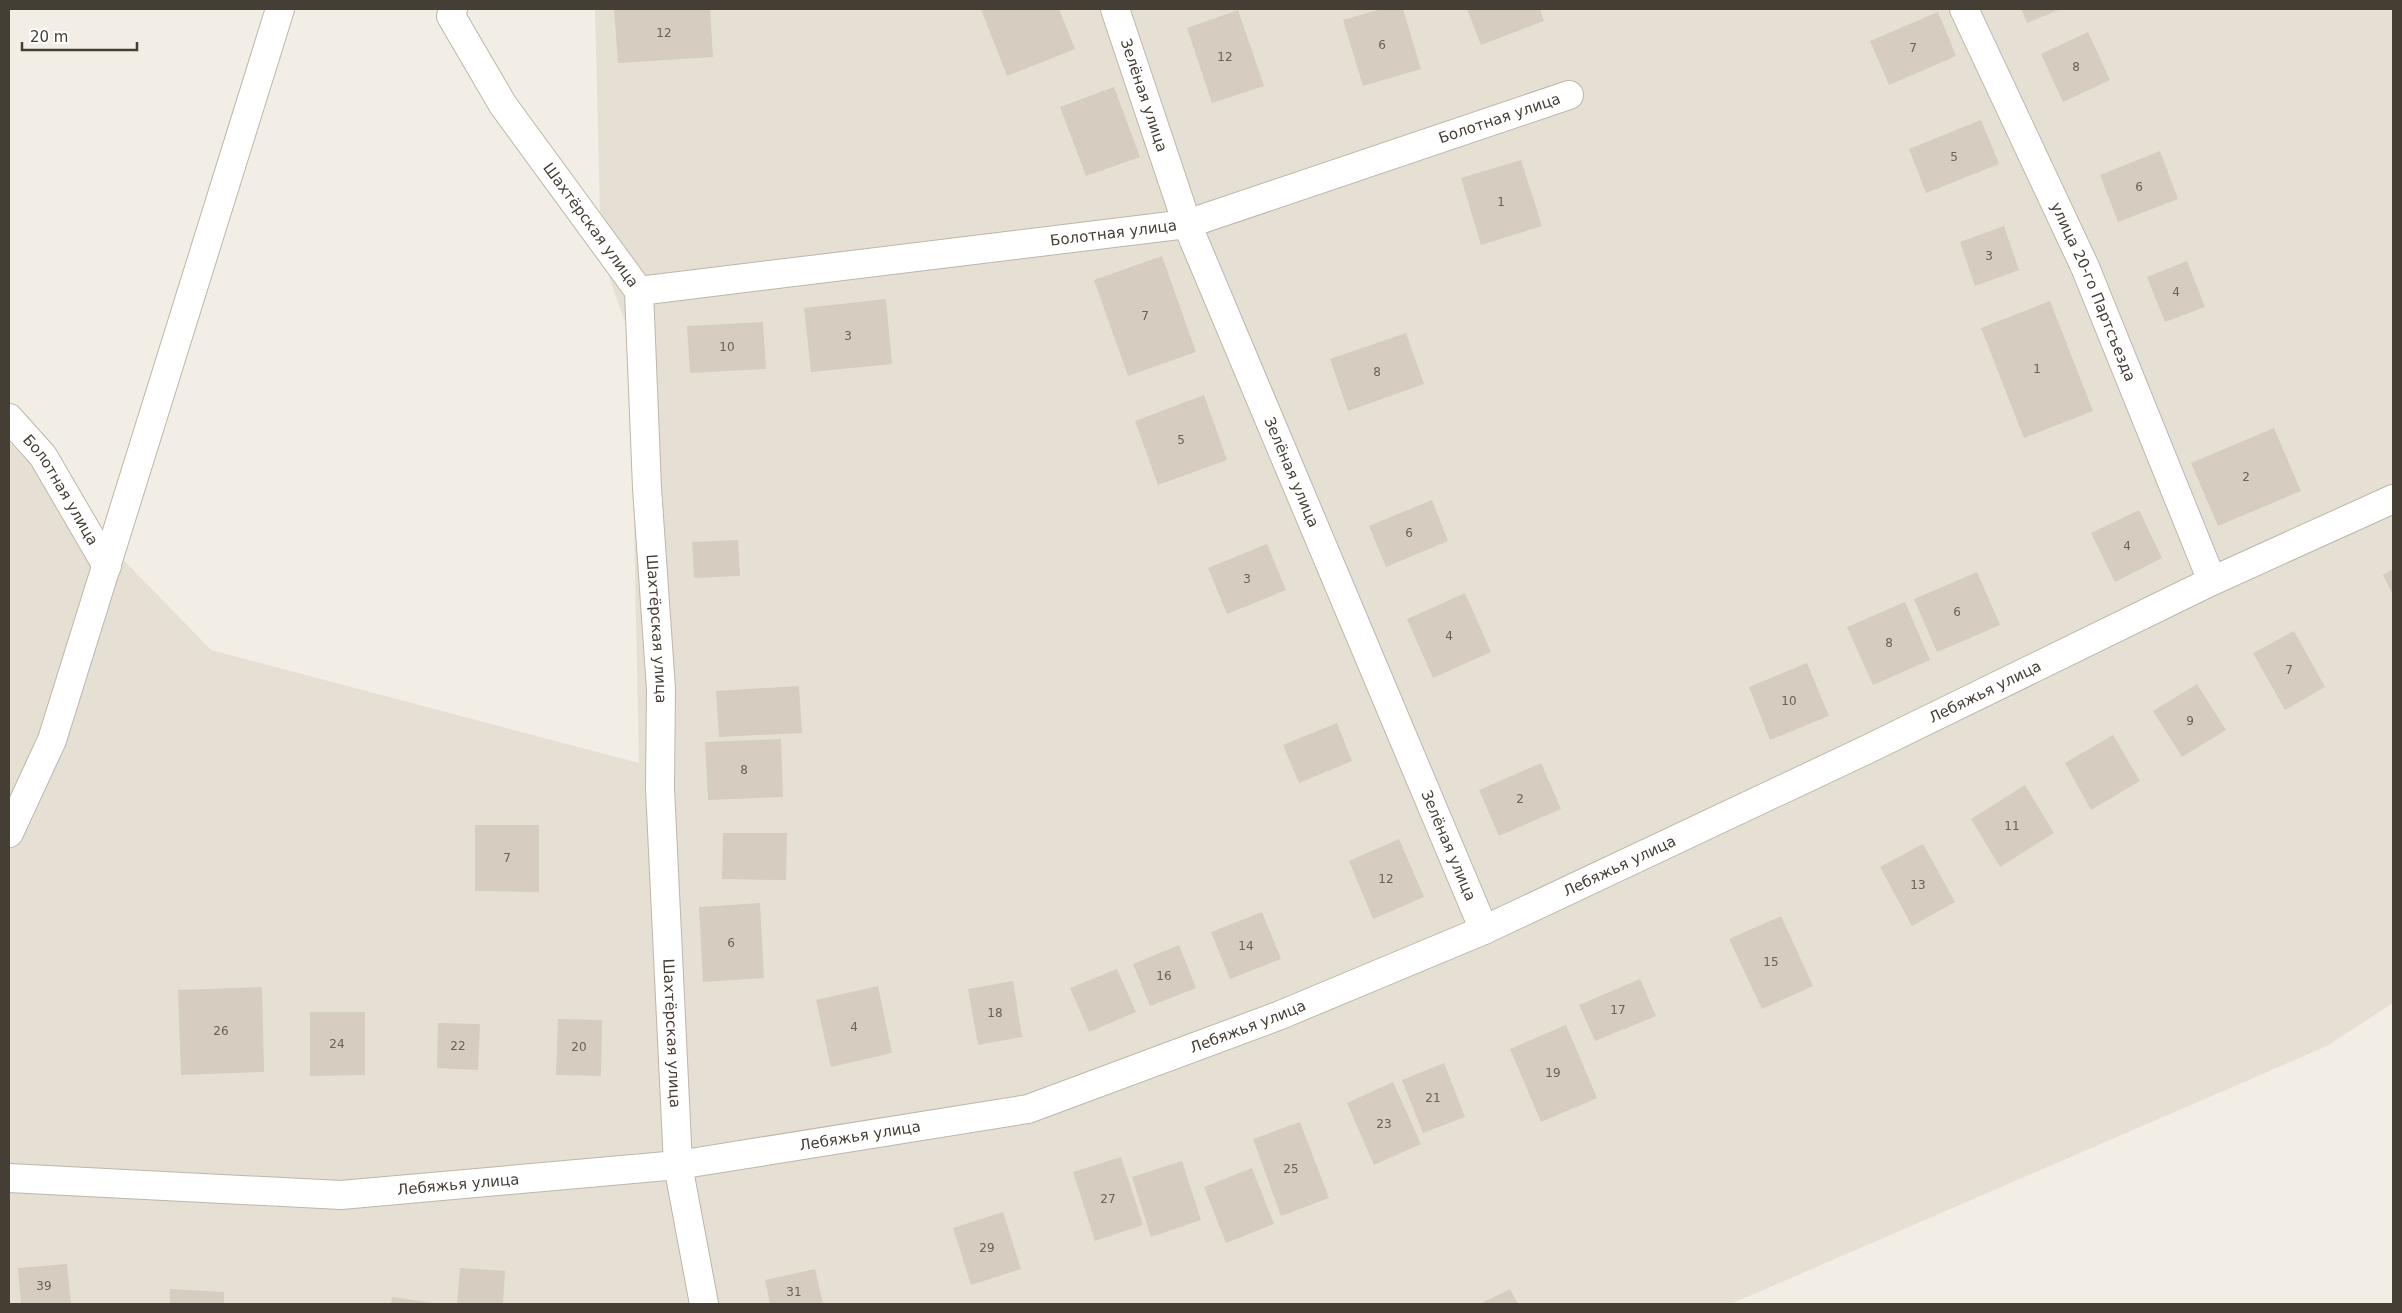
<svg xmlns="http://www.w3.org/2000/svg" width="2402" height="1313" font-family="'DejaVu Sans',sans-serif">
<style>
.residential{fill:#e6e0d4}
.building{fill:#d6ccbf}
.lines{fill:none;stroke-linecap:round;stroke-linejoin:round}
.minor-casing{stroke:#bdb6a9;stroke-width:30}
.minor{stroke:#fff;stroke-width:28}
.labels{text-anchor:middle;stroke-width:4;stroke-linejoin:round;paint-order:stroke}
.number-label{font-size:12px;fill:#696258}
.street-label{font-size:15px;fill:#453e35;stroke:#fff}
</style>
<rect width="100%" height="100%" fill="#f2eee6"/>
<path class="residential" d="M 595,9 L 2393,9 L 2393,1003 L 2327,1046 L 1731,1304 L 9,1304 L 9,442 L 211,650 L 639,763 L 630,336 L 601,254 Z"/>
<path class="building" d="M 614,9 L 710,9 L 713,57 L 618,63 Z
M 981,9 L 1059,9 L 1075,49 L 1007,76 Z
M 1381,9 L 1403,9 L 1421,69 L 1363,86 L 1343,20 Z
M 1467,9 L 1540,9 L 1544,21 L 1481,45 Z
M 2021,9 L 2061,9 L 2027,23 Z
M 1238,10 L 1264,86 L 1212,103 L 1187,28 Z
M 1938,12 L 1956,56 L 1889,85 L 1870,41 Z
M 2088,32 L 2110,80 L 2063,102 L 2041,54 Z
M 1114,87 L 1140,157 L 1086,176 L 1060,107 Z
M 1981,120 L 1999,164 L 1926,193 L 1909,149 Z
M 2160,151 L 2178,199 L 2118,222 L 2100,175 Z
M 1521,160 L 1542,226 L 1481,245 L 1461,178 Z
M 2004,226 L 2019,270 L 1975,286 L 1960,242 Z
M 1162,256 L 1196,352 L 1128,376 L 1094,280 Z
M 2187,261 L 2205,307 L 2165,322 L 2147,277 Z
M 886,299 L 892,364 L 811,372 L 804,308 Z
M 2050,301 L 2093,411 L 2024,438 L 1981,328 Z
M 763,322 L 766,369 L 690,373 L 687,326 Z
M 1406,333 L 1424,384 L 1348,411 L 1330,359 Z
M 1204,395 L 1227,460 L 1158,485 L 1135,421 Z
M 2274,428 L 2301,491 L 2218,526 L 2191,463 Z
M 1432,500 L 1448,541 L 1386,567 L 1369,526 Z
M 2139,510 L 2162,558 L 2115,582 L 2091,533 Z
M 738,540 L 740,576 L 694,578 L 692,542 Z
M 1267,544 L 1286,590 L 1227,614 L 1208,568 Z
M 2393,569 L 2393,595 L 2383,575 Z
M 1977,572 L 2000,625 L 1937,652 L 1914,599 Z
M 1465,593 L 1491,652 L 1433,678 L 1407,619 Z
M 1905,602 L 1930,660 L 1873,685 L 1847,627 Z
M 2294,631 L 2325,687 L 2285,710 L 2253,653 Z
M 1807,663 L 1829,716 L 1770,740 L 1749,687 Z
M 2197,684 L 2226,730 L 2182,757 L 2153,711 Z
M 799,686 L 802,733 L 719,737 L 716,691 Z
M 1337,723 L 1352,761 L 1299,783 L 1283,745 Z
M 2113,735 L 2140,781 L 2091,810 L 2065,763 Z
M 781,739 L 783,797 L 708,800 L 705,742 Z
M 1541,763 L 1561,809 L 1499,836 L 1479,790 Z
M 2025,785 L 2054,833 L 2000,867 L 1971,819 Z
M 475,825 L 539,825 L 539,892 L 475,891 Z
M 723,833 L 787,833 L 786,880 L 722,879 Z
M 1399,839 L 1424,897 L 1373,919 L 1349,861 Z
M 1923,844 L 1955,902 L 1912,926 L 1880,867 Z
M 760,903 L 764,978 L 703,982 L 699,907 Z
M 1262,912 L 1281,959 L 1230,979 L 1211,932 Z
M 1781,916 L 1813,986 L 1762,1009 L 1729,939 Z
M 1179,945 L 1196,988 L 1150,1006 L 1133,964 Z
M 1117,969 L 1136,1012 L 1089,1032 L 1070,988 Z
M 1640,979 L 1656,1016 L 1595,1041 L 1579,1005 Z
M 1013,981 L 1022,1037 L 978,1045 L 968,989 Z
M 878,986 L 892,1053 L 831,1067 L 816,1000 Z
M 262,987 L 264,1072 L 181,1075 L 178,990 Z
M 310,1012 L 365,1012 L 365,1075 L 310,1076 Z
M 558,1019 L 602,1020 L 601,1076 L 556,1075 Z
M 438,1023 L 480,1024 L 478,1070 L 437,1068 Z
M 1566,1025 L 1597,1098 L 1541,1122 L 1510,1049 Z
M 1444,1063 L 1465,1117 L 1423,1133 L 1402,1080 Z
M 1393,1082 L 1421,1144 L 1374,1165 L 1347,1103 Z
M 1300,1122 L 1329,1198 L 1281,1216 L 1253,1139 Z
M 1121,1157 L 1143,1225 L 1095,1241 L 1073,1172 Z
M 1182,1161 L 1201,1220 L 1151,1237 L 1132,1177 Z
M 1252,1168 L 1274,1224 L 1226,1243 L 1204,1187 Z
M 1003,1212 L 1021,1269 L 971,1285 L 953,1228 Z
M 67,1264 L 71,1304 L 21,1304 L 18,1268 Z
M 460,1268 L 505,1271 L 503,1304 L 457,1304 Z
M 815,1269 L 823,1304 L 770,1304 L 765,1280 Z
M 170,1289 L 224,1292 L 224,1304 L 170,1304 Z
M 1510,1289 L 1518,1304 L 1480,1304 Z
M 392,1297 L 434,1303 L 434,1304 L 391,1304 Z"/>
<g class="lines">
<defs>
<g id="minor">
<path id="s1" d="M 453,9 L 451,16 L 503,105 L 639,291 L 647,488 L 661,689 L 660,788 L 678,1165 L 704,1304"/>
<path id="s2" d="M 1115,9 L 1187,224 L 1484,930"/>
<path id="s3" d="M 1964,9 L 2085,267 L 2212,581"/>
<path id="s4" d="M 639,291 L 1187,224 L 1569,95"/>
<path id="s5" d="M 9,418 L 43,456 L 107,566"/>
<path d="M 9,833 L 52,740 L 280,9"/>
<path id="s6" d="M 9,1178 L 341,1195 L 678,1165 L 1028,1109 L 1278,1016 L 1484,930 L 1866,750 L 2212,581 L 2393,499"/>
</g>
</defs>
<use href="#minor" class="minor-casing"/>
<use href="#minor" class="minor"/>
</g>
<g class="labels">
<g class="number-label">
<text x="664" y="37">12</text>
<text x="1382" y="49">6</text>
<text x="1913" y="52">7</text>
<text x="1225" y="61">12</text>
<text x="2076" y="71">8</text>
<text x="1954" y="161">5</text>
<text x="2139" y="191">6</text>
<text x="1501" y="206">1</text>
<text x="1989" y="260">3</text>
<text x="2176" y="296">4</text>
<text x="1145" y="320">7</text>
<text x="848" y="340">3</text>
<text x="727" y="351">10</text>
<text x="2037" y="373">1</text>
<text x="1377" y="376">8</text>
<text x="1181" y="444">5</text>
<text x="2246" y="481">2</text>
<text x="1409" y="537">6</text>
<text x="2127" y="550">4</text>
<text x="1247" y="583">3</text>
<text x="1957" y="616">6</text>
<text x="1449" y="640">4</text>
<text x="1889" y="647">8</text>
<text x="2289" y="674">7</text>
<text x="1789" y="705">10</text>
<text x="2190" y="725">9</text>
<text x="744" y="774">8</text>
<text x="1520" y="803">2</text>
<text x="2012" y="830">11</text>
<text x="507" y="862">7</text>
<text x="1386" y="883">12</text>
<text x="1918" y="889">13</text>
<text x="731" y="947">6</text>
<text x="1246" y="950">14</text>
<text x="1771" y="966">15</text>
<text x="1164" y="980">16</text>
<text x="1618" y="1014">17</text>
<text x="995" y="1017">18</text>
<text x="854" y="1031">4</text>
<text x="221" y="1035">26</text>
<text x="337" y="1048">24</text>
<text x="458" y="1050">22</text>
<text x="579" y="1051">20</text>
<text x="1553" y="1077">19</text>
<text x="1433" y="1102">21</text>
<text x="1384" y="1128">23</text>
<text x="1291" y="1173">25</text>
<text x="1108" y="1203">27</text>
<text x="987" y="1252">29</text>
<text x="44" y="1290">39</text>
<text x="794" y="1296">31</text>
</g>
<g class="street-label">
<text dy="5" stroke="none"><textPath href="#s2" startOffset="91">Зелёная улица</textPath></text>
<text dy="5" stroke="none"><textPath href="#s4" startOffset="882">Болотная улица</textPath></text>
<text dy="5" stroke="none"><textPath href="#s1" startOffset="259">Шахтёрская улица</textPath></text>
<text dy="5" stroke="none"><textPath href="#s4" startOffset="478">Болотная улица</textPath></text>
<text dy="5" stroke="none"><textPath href="#s3" startOffset="311">улица 20-го Партсъезда</textPath></text>
<text dy="5" stroke="none"><textPath href="#s2" startOffset="496">Зелёная улица</textPath></text>
<text dy="5" stroke="none"><textPath href="#s5" startOffset="89">Болотная улица</textPath></text>
<text dy="5" stroke="none"><textPath href="#s1" startOffset="679">Шахтёрская улица</textPath></text>
<text dy="5" stroke="none"><textPath href="#s6" startOffset="2070">Лебяжья улица</textPath></text>
<text dy="5" stroke="none"><textPath href="#s2" startOffset="901">Зелёная улица</textPath></text>
<text dy="5" stroke="none"><textPath href="#s6" startOffset="1665">Лебяжья улица</textPath></text>
<text dy="5" stroke="none"><textPath href="#s6" startOffset="1260">Лебяжья улица</textPath></text>
<text dy="5" stroke="none"><textPath href="#s1" startOffset="1084">Шахтёрская улица</textPath></text>
<text dy="5" stroke="none"><textPath href="#s6" startOffset="855">Лебяжья улица</textPath></text>
<text dy="5" stroke="none"><textPath href="#s6" startOffset="450">Лебяжья улица</textPath></text>
</g>
</g>
<rect width="2402" height="1313" fill="none" stroke="#453e35" stroke-width="20"/>
<path d="M22 42v8h115v-8" fill="none" stroke="#453e35" stroke-width="2.5"/>
<text x="30" y="42" font-size="15" fill="#453e35" stroke="#ffffff" stroke-width="4" paint-order="stroke">20 m</text>
</svg>
